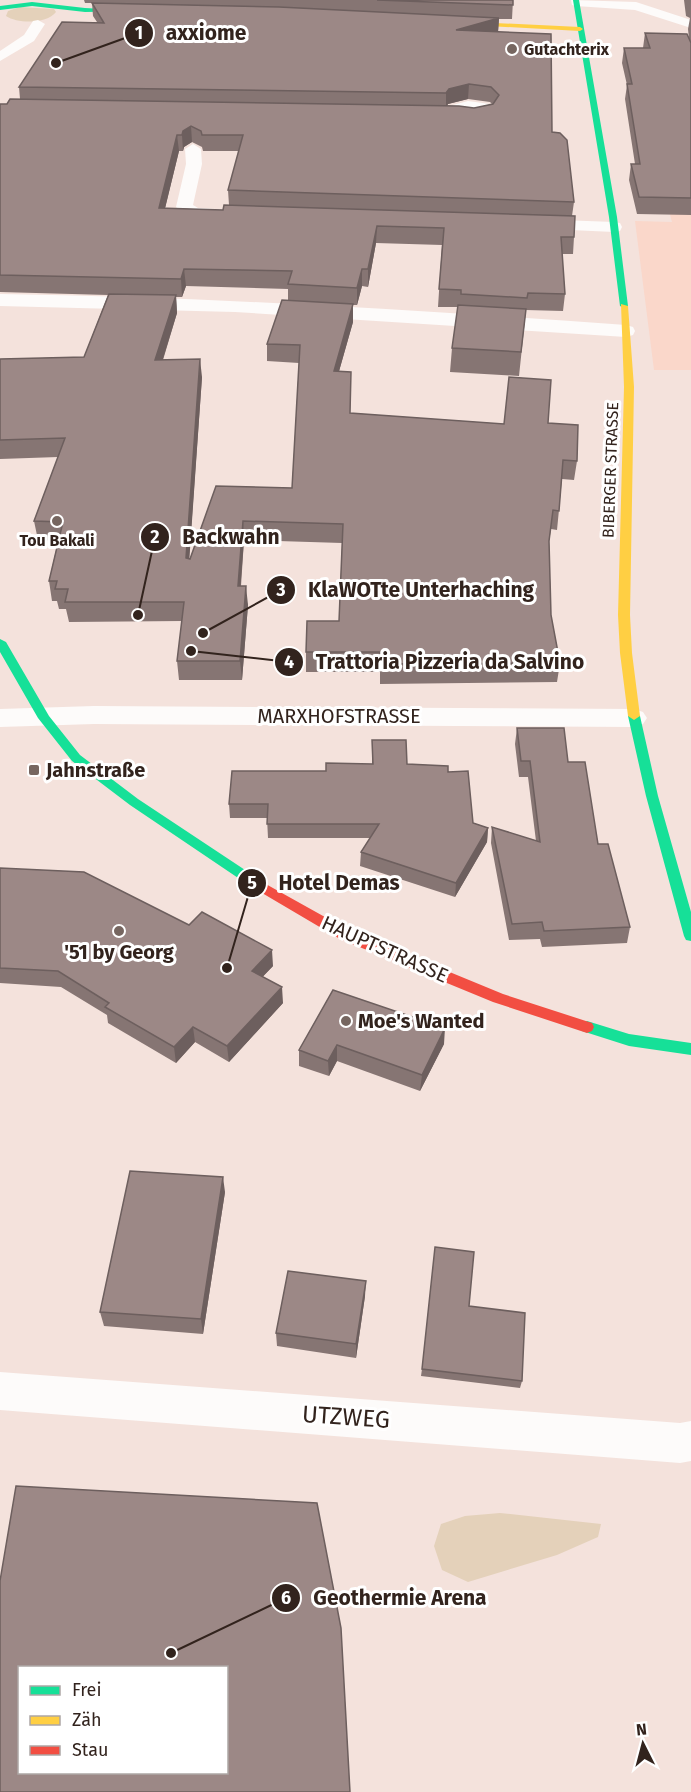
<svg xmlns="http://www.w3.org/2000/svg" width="691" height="1792" font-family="'Fira Sans',sans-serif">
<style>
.built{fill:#fad7ca}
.green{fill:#e4d1ba}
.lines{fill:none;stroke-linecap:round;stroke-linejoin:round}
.street{fill:#fdfbfa;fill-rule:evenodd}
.fast{fill:#16e098;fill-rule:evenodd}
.slow{fill:#ffcf43;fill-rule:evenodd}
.jam{fill:#f24e42;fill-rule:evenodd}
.wall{fill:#867573;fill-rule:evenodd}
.shaded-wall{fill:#6d5f5e}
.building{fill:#9c8886;stroke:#6d5f5e;stroke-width:1.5;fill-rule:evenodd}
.poi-dot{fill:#766660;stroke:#fff;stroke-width:2}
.labels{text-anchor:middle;stroke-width:6;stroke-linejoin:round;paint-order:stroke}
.far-poi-label{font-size:16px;font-weight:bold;fill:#32231d;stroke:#fff;text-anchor:start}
.far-street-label{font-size:16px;fill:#32231d;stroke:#fff}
.street-label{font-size:20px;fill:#32231d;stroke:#fff}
.poi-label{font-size:20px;font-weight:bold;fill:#32231d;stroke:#fff;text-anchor:start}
.near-street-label{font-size:24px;fill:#32231d;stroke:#fff}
.leader{fill:none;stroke:#32231d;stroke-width:2}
.callout-dot{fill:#32231d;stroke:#fff;stroke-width:2}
.mark-label{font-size:18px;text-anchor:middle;font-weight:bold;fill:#fff}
.callout-label{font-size:21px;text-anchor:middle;font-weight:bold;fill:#32231d;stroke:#fff;stroke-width:6;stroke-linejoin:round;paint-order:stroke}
</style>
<rect width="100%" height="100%" fill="#f4e2dc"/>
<path class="built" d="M 691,181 L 691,370 L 654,370 L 635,221 L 672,222 L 664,192 Z"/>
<path class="green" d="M 20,7 L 54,9 L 56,12 C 47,24 18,24 6,16 L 8,11 Z
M 500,1513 L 601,1524 L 598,1537 L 557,1555 L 468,1582 L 442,1570 L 434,1546 L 441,1524 L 465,1516 Z"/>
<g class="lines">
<path class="street" d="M 571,0 L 636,2 L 691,20 L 691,28 L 635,10 L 576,6 L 572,5 Z
M 38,20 L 45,24 L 34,41 L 0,61 L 0,51 L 24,35 L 33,21 Z
M 468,101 L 490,104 L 496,110 L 495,114 C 484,125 457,124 447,112 L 449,106 ZM 468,109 L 481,111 L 463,111 Z
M 193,144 L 201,149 L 202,164 L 193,205 L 198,208 L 233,210 L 235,214 L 233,218 C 216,222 187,221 176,207 L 186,164 L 185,149 Z
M 533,219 L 614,222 L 620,223 L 622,227 L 620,231 L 614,232 L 527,228 L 525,224 L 527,220 Z
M 0,294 C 209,297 417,310 626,325 L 633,327 L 635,331 L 633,335 L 626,337 L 235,312 L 0,306 Z
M 94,706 L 634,709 L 643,712 L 647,718 L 643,724 L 634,727 L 94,724 L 0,727 L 0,709 Z
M 0,1372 L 680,1423 L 691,1421 L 691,1461 L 680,1463 L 0,1410 Z"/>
<path class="fast" d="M 573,0 L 579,0 L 617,217 L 628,306 L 624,308 L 620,306 L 609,217 Z
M 32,2 L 85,8 L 141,11 L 85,12 L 32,6 L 0,10 L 0,6 Z
M 0,639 L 6,642 L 49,716 L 80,755 L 138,799 L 260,880 L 262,883 L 260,886 L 250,886 L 130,805 L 72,761 L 38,718 L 0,652 Z
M 634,712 L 640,716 L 658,796 L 691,912 L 691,941 L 686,940 L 684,936 L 646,796 L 628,716 Z
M 587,1021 L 629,1034 L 691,1043 L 691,1055 L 629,1046 L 582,1031 L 580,1027 L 582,1023 Z"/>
<path class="slow" d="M 453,21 L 580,27 L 583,29 L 580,31 L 451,24 Z
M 621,304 L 628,306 L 634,387 L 630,615 L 632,653 L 640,716 L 634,720 L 628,716 L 620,653 L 618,615 L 624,387 Z"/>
<path class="jam" d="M 255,878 L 350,931 L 503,994 L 592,1023 L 594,1027 L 592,1031 L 587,1033 L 493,1002 L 340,939 L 250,886 L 248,883 L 250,880 Z"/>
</g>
<path class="wall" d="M 84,0 L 513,0 L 512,19 L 499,19 L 498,32 L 552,132 L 574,202 L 572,216 L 574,237 L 573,254 L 562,254 L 565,294 L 563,311 L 526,310 L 519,376 L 450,372 L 452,348 L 458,307 L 438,307 L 442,245 L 376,243 L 368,287 L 362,286 L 357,305 L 353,305 L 353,322 L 339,371 L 351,390 L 350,413 L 504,424 L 548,423 L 577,461 L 574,480 L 562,479 L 557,530 L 551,529 L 549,542 L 551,615 L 560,663 L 557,682 L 380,684 L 380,672 L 306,672 L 306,652 L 339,621 L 342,543 L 244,540 L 241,586 L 248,605 L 242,680 L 179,680 L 177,661 L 182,621 L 69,622 L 66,609 L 59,609 L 57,601 L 52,601 L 49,581 L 58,541 L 38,540 L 34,521 L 58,457 L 0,459 L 0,359 L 84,357 L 108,295 L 0,292 L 0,104 L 7,104 L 20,99 L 19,87 L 97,22 L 93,16 L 92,3 L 85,3 ZM 468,99 L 490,102 L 492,104 L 474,108 L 447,106 L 448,104 ZM 192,142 L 202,147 L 203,151 L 239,151 L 228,190 L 229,205 L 223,210 L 165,208 L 179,151 L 183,151 L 184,147 ZM 186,286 L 288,289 L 288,300 L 267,344 L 267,361 L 299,363 L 292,488 L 216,486 L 190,559 L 189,559 L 202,377 L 163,360 L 177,313 L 176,297 L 182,297 Z
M 684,0 L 691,0 L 691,216 L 691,215 L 637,214 L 629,180 L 631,164 L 635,164 L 625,99 L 627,85 L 622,63 L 624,48 L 643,48 L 645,33 L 689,39 L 688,29 L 690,18 L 686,16 Z
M 517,728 L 568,762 L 598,844 L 630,927 L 627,943 L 542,947 L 540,939 L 509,940 L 491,843 L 492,827 L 536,841 L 528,777 L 519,777 L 515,744 Z
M 372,740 L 407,764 L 448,772 L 473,823 L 488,828 L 487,842 L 455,897 L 360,866 L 361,852 L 370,838 L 268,838 L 267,818 L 230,818 L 229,804 L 326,771 L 372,764 Z
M 0,868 L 189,925 L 273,966 L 262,977 L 283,1003 L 229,1062 L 195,1042 L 176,1063 L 108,1023 L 107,1015 L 61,987 L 0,983 Z
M 333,990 L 444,1044 L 420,1091 L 337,1061 L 329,1076 L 299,1066 L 299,1050 Z
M 225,1192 L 203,1334 L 104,1326 L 100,1312 Z
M 365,1296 L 356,1358 L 277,1346 L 276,1333 Z
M 469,1306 L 522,1381 L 520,1388 L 421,1376 L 422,1369 Z"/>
<path class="shaded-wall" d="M 499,18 L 498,32 L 456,30 Z
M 469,84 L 468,99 L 448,104 L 446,108 L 446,93 L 449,89 Z
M 191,126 L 192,142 L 184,147 L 183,151 L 182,135 L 183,131 Z
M 177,135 L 179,151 L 161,225 L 159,208 Z
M 377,226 L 376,243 L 368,287 L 368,269 Z
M 184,269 L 186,286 L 182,297 L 181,279 Z
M 362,269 L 362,286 L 357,305 L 357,288 Z
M 176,295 L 177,313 L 157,378 L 155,360 Z
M 353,304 L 353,322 L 334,389 L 334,371 Z
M 200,359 L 202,377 L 188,578 L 186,558 Z
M 243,521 L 244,540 L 239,605 L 238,586 Z
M 246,586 L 248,605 L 242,680 L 240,661 Z
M 488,828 L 487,842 L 455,897 L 456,883 Z
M 272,950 L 273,966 L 253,987 L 252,971 Z
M 282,987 L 283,1003 L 229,1062 L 227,1046 Z
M 193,1027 L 195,1042 L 176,1063 L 174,1047 Z
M 445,1028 L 444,1044 L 420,1091 L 422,1075 Z
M 337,1045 L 337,1061 L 329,1076 L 328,1061 Z
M 223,1177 L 225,1192 L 203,1334 L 201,1319 Z
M 366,1281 L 365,1296 L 356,1358 L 356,1344 Z"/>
<path class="building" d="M 377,0 L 513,0 L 513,5 Z
M 92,3 L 279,7 L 499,18 L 456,30 L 551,34 L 552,132 L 560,133 L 567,140 L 574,202 L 228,190 L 243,135 L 202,135 L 201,131 L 191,126 L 183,131 L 182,135 L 177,135 L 159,208 L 223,210 L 224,205 L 575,216 L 574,237 L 561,237 L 565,294 L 528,293 L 527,298 L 461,294 L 461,290 L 439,289 L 444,228 L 377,226 L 368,269 L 362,269 L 357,288 L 288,284 L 292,271 L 184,269 L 181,279 L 0,275 L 0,104 L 7,104 L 10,99 L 459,106 L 474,108 L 493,104 L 499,95 L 491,87 L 469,84 L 449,89 L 446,93 L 19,87 L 62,22 L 104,23 Z
M 645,33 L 687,34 L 691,43 L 691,198 L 639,197 L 631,164 L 640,164 L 627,84 L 632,84 L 624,48 L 650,48 Z
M 109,294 L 176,295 L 155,360 L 200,359 L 186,558 L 190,559 L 216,486 L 292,488 L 300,345 L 267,344 L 282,300 L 353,304 L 334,371 L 351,372 L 350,413 L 504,424 L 509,377 L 551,380 L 548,423 L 578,425 L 577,461 L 563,460 L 559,511 L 553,510 L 549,541 L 551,615 L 560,663 L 380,664 L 380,652 L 306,652 L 307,621 L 339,621 L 343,524 L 243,521 L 238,586 L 246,586 L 240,661 L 177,661 L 184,602 L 65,602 L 68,589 L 55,589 L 57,581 L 49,581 L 63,522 L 34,521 L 65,438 L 0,440 L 0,359 L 84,357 Z
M 458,305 L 526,309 L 521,352 L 452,348 Z
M 517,728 L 564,728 L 568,762 L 585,762 L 598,844 L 608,844 L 630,927 L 544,931 L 542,922 L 512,924 L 492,827 L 540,842 L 530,761 L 521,761 Z
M 372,740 L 406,740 L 407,764 L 448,766 L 448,772 L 468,771 L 473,823 L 488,828 L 456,883 L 361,852 L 379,824 L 267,824 L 268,804 L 229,804 L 232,771 L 326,771 L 326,763 L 373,764 Z
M 0,868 L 84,872 L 189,925 L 202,912 L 272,950 L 252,971 L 282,987 L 227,1046 L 193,1027 L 174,1047 L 105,1007 L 109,1003 L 58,971 L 0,968 Z
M 333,990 L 445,1028 L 422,1075 L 337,1045 L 328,1061 L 299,1050 Z
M 130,1171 L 223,1177 L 201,1319 L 100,1312 Z
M 435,1247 L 474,1252 L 469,1306 L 525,1313 L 522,1381 L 422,1369 Z
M 288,1271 L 366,1281 L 356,1344 L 276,1333 Z
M 16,1486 L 317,1503 L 341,1628 L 350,1792 L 0,1792 L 0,1581 ZM 20,1668 L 226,1668 L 226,1773 L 20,1773 Z"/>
<g class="poi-dot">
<circle cx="512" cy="49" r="6"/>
<circle cx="57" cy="521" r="6"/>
<rect x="28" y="764" width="12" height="12" rx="3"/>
<circle cx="119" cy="931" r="6"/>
<circle cx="346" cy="1021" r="6"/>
</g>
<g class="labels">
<g class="far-poi-label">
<text x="524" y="55">Gutachterix</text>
<text x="57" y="546" text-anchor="middle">Tou Bakali</text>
</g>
<g class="far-street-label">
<text transform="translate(610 470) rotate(-88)" y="6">BIBERGER STRASSE</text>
</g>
<g class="street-label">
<text x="339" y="723">MARXHOFSTRASSE</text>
<text transform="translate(385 949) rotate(24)" y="7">HAUPTSTRASSE</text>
</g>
<g class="poi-label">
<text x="46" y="777">Jahnstraße</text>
<text x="119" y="959" text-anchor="middle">'51 by Georg</text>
<text x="358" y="1028">Moe's Wanted</text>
</g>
<g class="near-street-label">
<text transform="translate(346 1417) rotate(4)" y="8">UTZWEG</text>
</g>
</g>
<path class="leader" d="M56 63L139 33M138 615L155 537M203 633L281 590M191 651L289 662M227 968L252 883M171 1653L286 1598"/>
<g class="callout-dot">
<circle cx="56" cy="63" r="6"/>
<circle cx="138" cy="615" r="6"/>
<circle cx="203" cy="633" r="6"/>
<circle cx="191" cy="651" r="6"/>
<circle cx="227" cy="968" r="6"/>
<circle cx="171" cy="1653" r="6"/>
<circle cx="139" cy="33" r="15"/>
<circle cx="155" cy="537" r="15"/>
<circle cx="281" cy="590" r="15"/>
<circle cx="289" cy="662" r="15"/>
<circle cx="252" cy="883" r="15"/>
<circle cx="286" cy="1598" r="15"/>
</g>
<g class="mark-label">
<text x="139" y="39">1</text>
<text x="155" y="543">2</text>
<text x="281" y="596">3</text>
<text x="289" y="668">4</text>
<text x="252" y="889">5</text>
<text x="286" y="1604">6</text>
</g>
<g class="callout-label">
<text x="206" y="40">axxiome</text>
<text x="231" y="544">Backwahn</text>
<text x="421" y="597">KlaWOTte Unterhaching</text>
<text x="450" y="669">Trattoria Pizzeria da Salvino</text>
<text x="339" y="890">Hotel Demas</text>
<text x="400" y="1605">Geothermie Arena</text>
</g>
<rect x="18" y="1666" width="210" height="108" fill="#ffffff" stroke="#ada7a5" stroke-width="1.5"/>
<rect x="30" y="1686" width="30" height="9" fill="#16e098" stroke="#ada7a5" stroke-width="1.5"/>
<text x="72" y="1696" font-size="18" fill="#32231d">Frei</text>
<rect x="30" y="1716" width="30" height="9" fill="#ffcf43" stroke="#ada7a5" stroke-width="1.5"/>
<text x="72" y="1726" font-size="18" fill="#32231d">Zäh</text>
<rect x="30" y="1746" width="30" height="9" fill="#f24e42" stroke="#ada7a5" stroke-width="1.5"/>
<text x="72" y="1756" font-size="18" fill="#32231d">Stau</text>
<g transform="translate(643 1744) rotate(354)" stroke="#ffffff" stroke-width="4.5" paint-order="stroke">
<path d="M0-4.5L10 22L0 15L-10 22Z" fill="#32231d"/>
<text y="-9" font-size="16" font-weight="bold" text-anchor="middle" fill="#32231d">N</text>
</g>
</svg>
